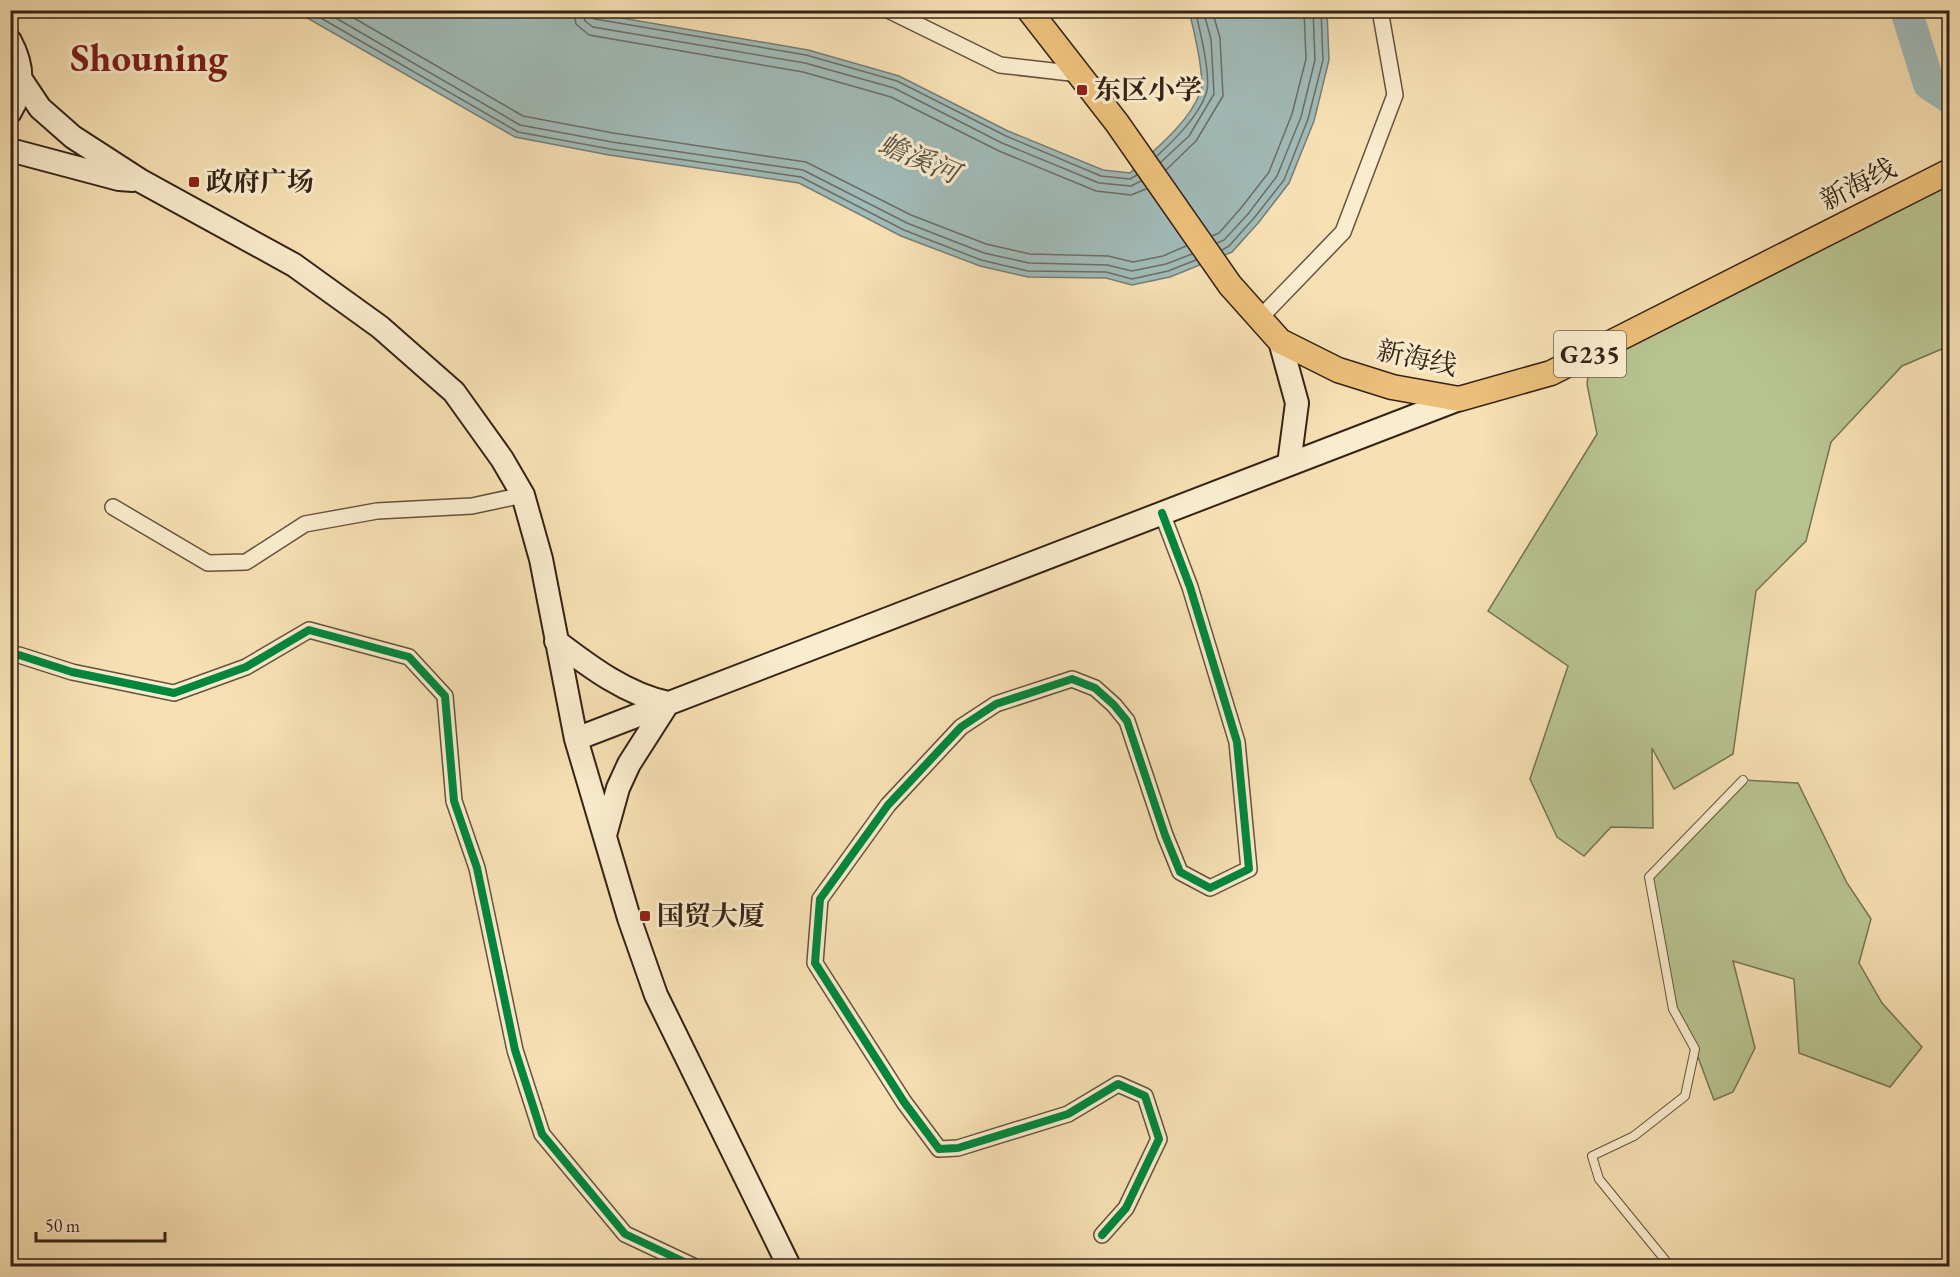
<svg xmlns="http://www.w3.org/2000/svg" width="1960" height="1277" font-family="'EB Garamond','Noto Serif SC',serif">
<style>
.green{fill:#b8c490;stroke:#767353;stroke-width:1.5}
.water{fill:#a1bbb8;stroke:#767e77;stroke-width:1.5}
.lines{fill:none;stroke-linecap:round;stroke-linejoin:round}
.shore{stroke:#6b6e67;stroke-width:1.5}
.river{stroke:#a1bbb8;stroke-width:32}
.lane-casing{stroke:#66523e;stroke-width:10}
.street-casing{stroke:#66523e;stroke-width:18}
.secondary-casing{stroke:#352216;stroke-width:26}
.primary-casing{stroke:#352216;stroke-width:27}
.lane{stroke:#faecce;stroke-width:8}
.street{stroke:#faecce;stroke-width:15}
.secondary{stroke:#faecce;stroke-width:22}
.primary{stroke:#ecc07a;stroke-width:24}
.cycleway-casing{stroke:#faecce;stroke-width:11}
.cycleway{stroke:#00873e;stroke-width:8}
.poi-dot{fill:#8f2418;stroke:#faecce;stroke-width:2}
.labels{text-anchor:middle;stroke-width:6;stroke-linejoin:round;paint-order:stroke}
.shield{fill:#faecce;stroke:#705f4d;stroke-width:1.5}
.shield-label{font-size:26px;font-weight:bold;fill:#352216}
.poi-label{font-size:27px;font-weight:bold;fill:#352216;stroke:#faecce;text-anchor:start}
.street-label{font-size:27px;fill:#352216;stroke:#faecce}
.water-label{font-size:28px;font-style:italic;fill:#555047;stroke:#faecce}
.town-label{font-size:39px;font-weight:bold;fill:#7a1f14;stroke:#faecce}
</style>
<rect width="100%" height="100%" fill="#f7e1b4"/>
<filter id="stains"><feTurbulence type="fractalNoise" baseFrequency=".00333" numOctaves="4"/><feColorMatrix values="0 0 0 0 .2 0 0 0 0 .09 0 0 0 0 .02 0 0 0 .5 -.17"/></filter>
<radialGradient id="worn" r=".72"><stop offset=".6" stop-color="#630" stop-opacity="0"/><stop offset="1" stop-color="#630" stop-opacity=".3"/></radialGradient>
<path class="green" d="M 1949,171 L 1949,346 L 1902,366 L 1831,442 L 1806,541 L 1756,591 L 1733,754 L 1674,789 L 1652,748 L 1653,828 L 1611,827 L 1584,856 L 1557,837 L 1530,779 L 1568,666 L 1488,611 L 1597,434 L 1587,384 L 1591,353 Z
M 1743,780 L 1798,783 L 1847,883 L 1871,919 L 1859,963 L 1882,1003 L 1922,1047 L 1890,1087 L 1799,1053 L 1794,979 L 1733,961 L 1755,1048 L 1733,1092 L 1714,1100 L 1695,1049 L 1673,1009 L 1649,877 Z"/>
<path class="water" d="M 295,11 L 581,11 L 808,50 L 899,76 L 1008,131 L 1103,170 L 1130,173 C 1154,150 1188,124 1200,93 C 1206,79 1193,26 1189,11 L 1327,11 L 1329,60 L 1314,121 L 1289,183 L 1259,222 L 1232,252 L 1170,277 L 1132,285 L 1106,278 L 1028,277 L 980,266 L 901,236 L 799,183 L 609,155 L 515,137 Z"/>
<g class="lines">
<path class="shore" d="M 307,10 L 518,132 L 610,149 L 801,177 L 904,230 L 981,260 L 1028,271 L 1106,272 L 1132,279 L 1168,271 L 1196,260
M 322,10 L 520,125 L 612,142 L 803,170 L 907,223 L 984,253 L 1029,263 L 1107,265 L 1132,271 L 1166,264 L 1192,254
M 340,10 L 523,116 L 613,133 L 806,162 L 911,215 L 986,244 L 1030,254 L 1108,256 L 1133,262 L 1163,256 L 1186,246
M 573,10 L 576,24 L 589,35 L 803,72 L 891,97 L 999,151 L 1096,191 L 1131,195 L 1146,189
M 582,10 L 585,21 L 593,27 L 805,63 L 894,88 L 1002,143 L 1099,183 L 1131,186 L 1141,181
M 589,10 L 590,16 L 595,19 L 806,55 L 897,81 L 1006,136 L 1101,176 L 1130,179 L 1137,175
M 1157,156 C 1174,140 1198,117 1206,94 C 1212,80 1199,26 1195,10
M 1161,162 L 1189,136 L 1214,94 L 1211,39 L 1203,10
M 1166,170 L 1196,141 L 1223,96 L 1220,38 L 1212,10
M 1212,236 L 1219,233 L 1241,208 L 1269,172 L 1292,114 L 1306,59 L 1304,10
M 1217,243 L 1224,240 L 1248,214 L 1277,176 L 1301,117 L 1315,60 L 1313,10
M 1222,250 L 1229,246 L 1254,218 L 1284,180 L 1308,119 L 1323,60 L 1321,10"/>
<path class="river" d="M 1906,10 L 1929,84 L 1950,98"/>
<defs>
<path id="lane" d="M 1670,1266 L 1599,1179 L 1592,1156 L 1634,1136 L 1685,1096 L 1695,1049 L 1673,1009 L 1649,877 L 1743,780"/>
<path id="street" d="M 888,10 L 1000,65 L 1079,74
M 1260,318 L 1343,232 L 1395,95 L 1380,10
M 113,507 L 208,563 L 246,562 L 305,524 L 377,511 L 472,506 L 523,495
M 10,657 L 19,655 L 72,672 L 174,693 L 246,667 L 309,630 L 409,657 L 445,696 L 454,801 L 477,868 L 515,1050 L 542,1134 L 625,1234 L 693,1266
M 1102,1235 L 1126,1208 L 1159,1139 L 1145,1096 L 1118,1084 L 1068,1114 L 958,1148 L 939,1149 L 904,1102 L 815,963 L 820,899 L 888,805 L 961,727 L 996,704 L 1072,679 L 1095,688 L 1114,705 L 1127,721 L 1165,835 L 1180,872 L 1210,888 L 1249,869 L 1237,742 L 1190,587 L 1162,513"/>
<path id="secondary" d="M 10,41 C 23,65 25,88 10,112
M 22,81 L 40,108 L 73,137 L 141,181 L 294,265 L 380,327 L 454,392 L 502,459 L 523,495 L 541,559 L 576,739 L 629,918 L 656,995 L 789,1266
M 10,150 L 119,179 L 133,180
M 1280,341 L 1297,403 L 1289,464
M 556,641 C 590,667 626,694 668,703 L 629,764 L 618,788 L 605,835
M 576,739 L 1459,399"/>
<path id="primary" d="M 1029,10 L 1117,123 L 1230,285 L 1280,341 L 1338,370 L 1392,387 L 1459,399 L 1551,373 L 1950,171"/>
</defs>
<use href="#lane" class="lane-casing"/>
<use href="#street" class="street-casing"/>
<use href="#secondary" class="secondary-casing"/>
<use href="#primary" class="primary-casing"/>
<use href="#lane" class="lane"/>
<use href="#street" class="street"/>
<use href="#secondary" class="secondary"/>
<use href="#primary" class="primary"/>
<defs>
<path id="cycleway" d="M 10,657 L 19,655 L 72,672 L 174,693 L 246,667 L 309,630 L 409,657 L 445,696 L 454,801 L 477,868 L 515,1050 L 542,1134 L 625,1234 L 693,1266
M 1102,1235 L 1126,1208 L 1159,1139 L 1145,1096 L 1118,1084 L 1068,1114 L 958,1148 L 939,1149 L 904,1102 L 815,963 L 820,899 L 888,805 L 961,727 L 996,704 L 1072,679 L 1095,688 L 1114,705 L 1127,721 L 1165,835 L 1180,872 L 1210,888 L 1249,869 L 1237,742 L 1190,587 L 1162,513"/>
</defs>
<use href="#cycleway" class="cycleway-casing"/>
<use href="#cycleway" class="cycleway"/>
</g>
<g class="poi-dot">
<rect x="1076" y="84" width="12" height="12" rx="3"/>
<rect x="188" y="176" width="12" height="12" rx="3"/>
<rect x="639" y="910" width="12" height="12" rx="3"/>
</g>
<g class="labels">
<rect class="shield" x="1554" y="331" width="72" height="46" rx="4.5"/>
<g class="shield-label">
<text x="1590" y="363">G235</text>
</g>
<g class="poi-label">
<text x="1094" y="99">东区小学</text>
<text x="206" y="191">政府广场</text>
<text x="657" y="925">国贸大厦</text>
</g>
<g class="street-label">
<text transform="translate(1858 184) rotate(-27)" y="9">新海线</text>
<text transform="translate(1417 358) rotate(12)" y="9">新海线</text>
</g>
<g class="water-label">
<text transform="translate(919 158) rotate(23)" y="10">蟾溪河</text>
</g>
<g class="town-label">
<text x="149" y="71">Shouning</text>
</g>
</g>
<rect width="1960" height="1277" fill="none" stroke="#f7e1b4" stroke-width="36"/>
<rect x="12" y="12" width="1936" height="1253" fill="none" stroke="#352216" stroke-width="3"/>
<rect x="18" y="18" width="1924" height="1241" fill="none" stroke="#352216" stroke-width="1.5"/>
<path d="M36 1232v9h129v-9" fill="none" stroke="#352216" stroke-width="3"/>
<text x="45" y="1232" font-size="18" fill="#352216" stroke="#faecce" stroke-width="4.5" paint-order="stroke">50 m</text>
<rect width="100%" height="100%" filter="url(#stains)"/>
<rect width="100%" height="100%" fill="url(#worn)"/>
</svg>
